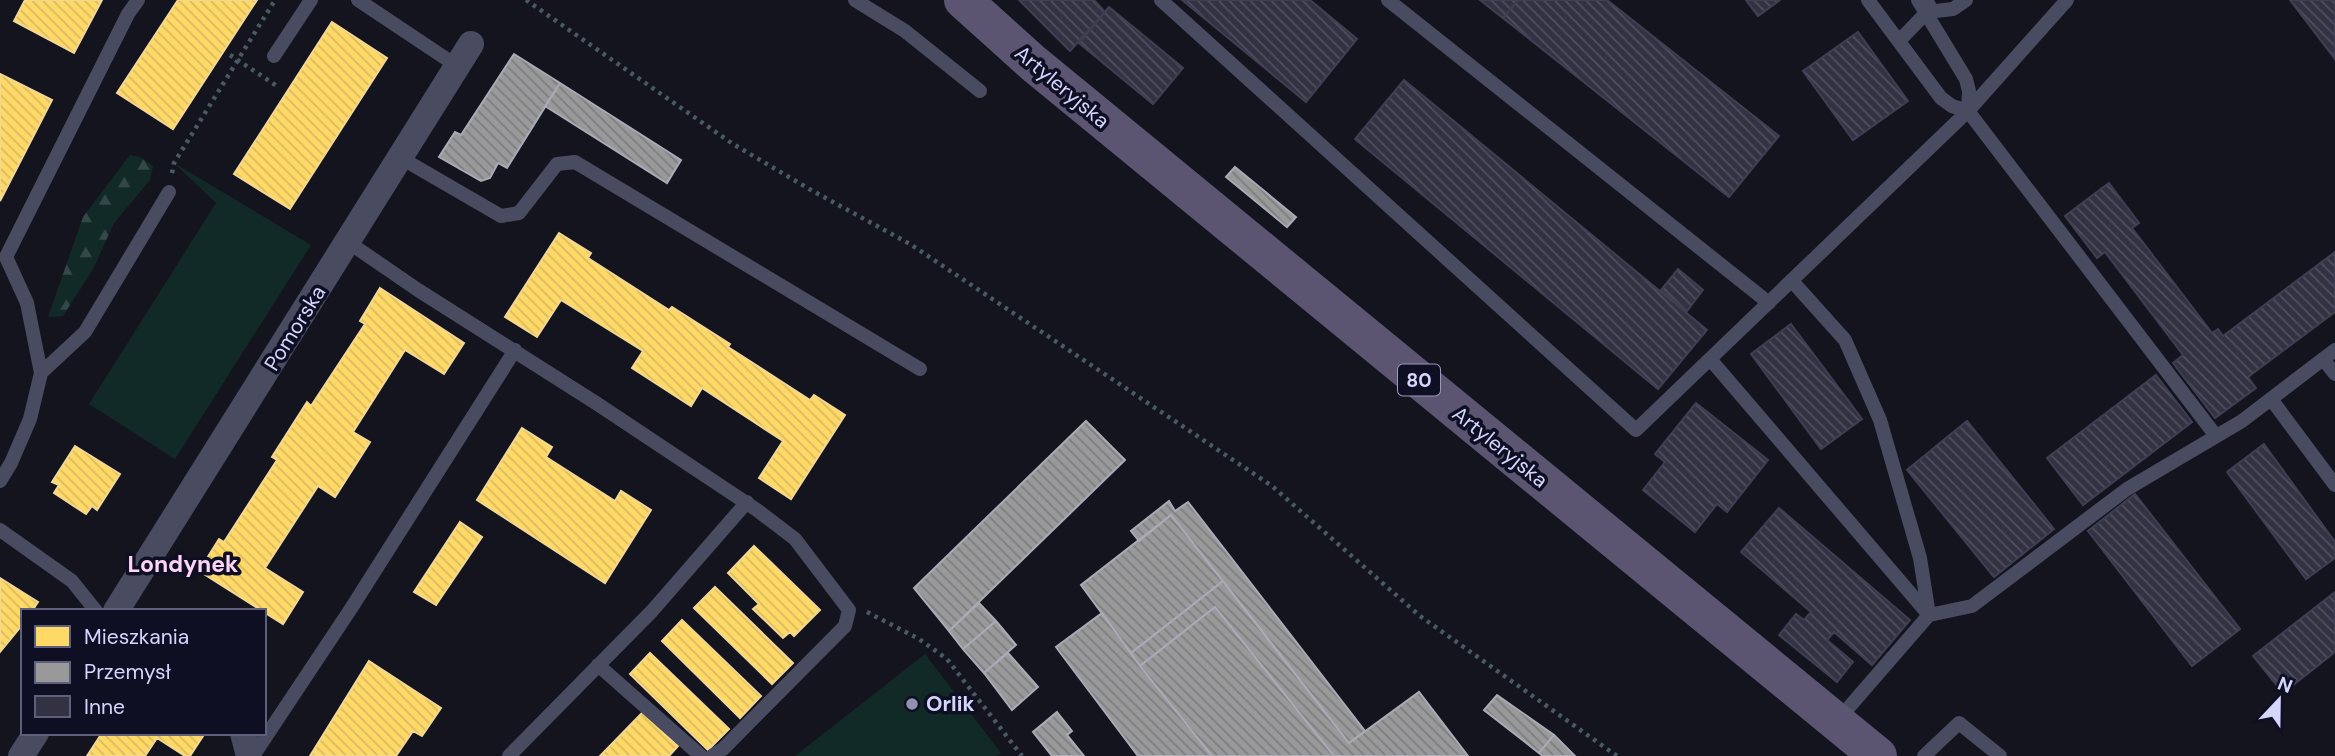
<svg xmlns="http://www.w3.org/2000/svg" width="2335" height="756" font-family="'DM Sans',sans-serif">
<style>
.forest{fill:url(#forest-firs)}
.green{fill:#122a27}
.homes{fill:url(#homes-back-hatch);stroke:#f2d894;stroke-width:2}
.industry{fill:url(#industry-back-hatch);stroke:#ababb7;stroke-width:2}
.building{fill:url(#building-back-hatch);stroke:#3f3f53;stroke-width:2}
.lines{fill:none;stroke-linecap:round;stroke-linejoin:round}
.path{stroke:#495a63;stroke-width:4.5;stroke-dasharray:3.5 5;stroke-linecap:butt}
.service{stroke:#494c60;stroke-width:14}
.minor{stroke:#494c60;stroke-width:26}
.primary{stroke:#5b5572;stroke-width:38}
.poi-dot{fill:#9192b0;stroke:#0f0f24;stroke-width:2.5}
.labels{text-anchor:middle;stroke-width:7;stroke-linejoin:round;paint-order:stroke}
.shield{fill:#0f0f24;stroke:#999abd;stroke-width:2}
.shield-label{font-size:19px;font-weight:bold;fill:#d4d6fe}
.street-label{font-size:21px;fill:#d4d6fe;stroke:#0f0f24}
.poi-label{font-size:21px;font-weight:bold;fill:#d4d6fe;stroke:#0f0f24;text-anchor:start}
.neighbourhood-label{font-size:23px;font-weight:bold;fill:#fed5f6;stroke:#0f0f24}
</style>
<defs>
<pattern id="forest-firs" width="22" height="20" patternUnits="userSpaceOnUse" patternTransform="scale(1.75)"><rect width="22" height="20" fill="#122a27"/><path d="M5 1l3.5 6h-7zM16 11l3.5 6h-7z" fill="#344847"/></pattern>
<pattern id="homes-back-hatch" width="6" height="6" patternUnits="userSpaceOnUse" patternTransform="scale(1.75)"><rect width="6" height="6" fill="#ffd966"/><path d="M-1 5l2 2M0 0l6 6M5-1l2 2" fill="none" stroke="#d9ba61"/></pattern>
<pattern id="industry-back-hatch" width="6" height="6" patternUnits="userSpaceOnUse" patternTransform="scale(1.75)"><rect width="6" height="6" fill="#999"/><path d="M-1 5l2 2M0 0l6 6M5-1l2 2" fill="none" stroke="#7e7e82"/></pattern>
<pattern id="building-back-hatch" width="6" height="6" patternUnits="userSpaceOnUse" patternTransform="scale(1.75)"><rect width="6" height="6" fill="#323242"/><path d="M-1 5l2 2M0 0l6 6M5-1l2 2" fill="none" stroke="#4f4f5e"/></pattern>
</defs>
<rect width="100%" height="100%" fill="#14141f"/>
<path class="forest" d="M 130,155 L 140,157 L 153,166 L 150,180 L 114,223 L 93,269 L 63,316 L 48,317 L 83,217 Z"/>
<path class="green" d="M 174,163 L 311,245 L 175,459 L 89,404 L 216,203 Z
M 925,654 L 1001,753 L 997,756 L 795,756 Z"/>
<path class="homes" d="M 25,0 L 102,0 L 74,53 L 14,21 Z
M 178,0 L 257,0 L 173,129 L 117,93 Z
M 332,22 L 387,58 L 290,209 L 234,174 Z
M 0,74 L 52,100 L 0,201 Z
M 559,233 L 591,253 L 588,258 L 669,310 L 672,307 L 730,344 L 728,347 L 810,400 L 814,395 L 845,415 L 791,499 L 759,478 L 783,441 L 702,388 L 691,406 L 632,368 L 643,351 L 561,300 L 537,337 L 505,317 Z
M 380,288 L 464,343 L 444,374 L 405,350 L 353,432 L 370,442 L 335,497 L 318,486 L 265,568 L 303,592 L 283,624 L 199,571 L 219,539 L 224,542 L 277,460 L 272,457 L 307,402 L 311,406 L 365,324 L 360,321 Z
M 522,428 L 552,447 L 546,457 L 615,501 L 621,491 L 651,510 L 605,583 L 477,500 Z
M 75,446 L 120,474 L 97,510 L 92,506 L 86,514 L 54,493 L 59,485 L 52,482 Z
M 460,522 L 482,537 L 436,605 L 414,592 Z
M 754,546 L 820,610 L 794,636 L 790,632 L 783,638 L 753,609 L 759,604 L 728,573 Z
M 0,578 L 38,602 L 32,611 L 23,611 L 23,624 L 0,652 Z
M 715,587 L 793,663 L 772,684 L 694,608 Z
M 682,620 L 761,696 L 740,718 L 662,641 Z
M 650,653 L 729,729 L 708,750 L 630,674 Z
M 369,661 L 441,708 L 422,736 L 413,731 L 396,756 L 310,756 Z
M 643,712 L 678,746 L 669,756 L 600,756 Z
M 102,733 L 205,733 L 190,756 L 185,756 L 157,738 L 145,756 L 87,756 Z"/>
<path class="industry" d="M 514,54 L 560,83 L 507,168 L 498,163 L 490,178 L 481,181 L 439,157 L 455,132 L 461,135 Z
M 560,83 L 681,160 L 667,183 L 545,106 Z
M 1235,167 L 1296,217 L 1287,227 L 1226,177 Z
M 1086,421 L 1125,460 L 949,631 L 914,588 Z
M 1169,501 L 1175,511 L 1188,502 L 1365,731 L 1349,743 L 1171,515 L 1139,541 L 1131,531 Z
M 1171,515 L 1223,581 L 1131,653 L 1081,585 Z
M 1223,581 L 1349,743 L 1419,692 L 1468,756 L 1334,756 L 1215,607 L 1140,666 L 1131,653 Z
M 979,603 L 996,621 L 963,649 L 949,631 Z
M 1215,607 L 1334,756 L 1212,756 L 1140,666 Z
M 1102,613 L 1140,666 L 1212,756 L 1138,756 L 1056,647 Z
M 996,621 L 1016,645 L 984,673 L 963,649 Z
M 1008,653 L 1038,687 L 1012,710 L 984,673 Z
M 1497,695 L 1554,735 L 1539,753 L 1484,710 Z
M 1057,712 L 1072,731 L 1067,735 L 1084,756 L 1052,756 L 1033,732 Z
M 1554,735 L 1575,756 L 1543,756 L 1539,753 Z"/>
<path class="building" d="M 1019,0 L 1094,0 L 1105,12 L 1070,51 Z
M 1182,0 L 1310,0 L 1357,39 L 1306,102 Z
M 1480,0 L 1518,0 L 1503,18 Z
M 1518,0 L 1607,0 L 1779,136 L 1729,197 L 1503,18 Z
M 1746,0 L 1780,0 L 1758,16 Z
M 2290,0 L 2335,0 L 2335,59 Z
M 1109,7 L 1183,68 L 1153,104 L 1079,43 Z
M 1858,32 L 1908,101 L 1853,140 L 1803,71 Z
M 1404,80 L 1707,330 L 1658,389 L 1355,139 Z
M 2109,183 L 2139,223 L 2132,228 L 2212,333 L 2218,329 L 2223,336 L 2335,252 L 2335,312 L 2248,377 L 2256,388 L 2215,418 L 2173,363 L 2183,355 L 2105,252 L 2097,258 L 2065,216 Z
M 1678,269 L 1703,290 L 1687,311 L 1661,290 Z
M 1791,324 L 1862,419 L 1821,449 L 1751,354 Z
M 2156,375 L 2192,422 L 2083,505 L 2047,458 Z
M 1696,403 L 1768,460 L 1727,512 L 1717,504 L 1695,532 L 1643,490 L 1665,462 L 1655,454 Z
M 1967,421 L 2054,529 L 1994,577 L 1907,470 Z
M 2264,444 L 2335,542 L 2335,558 L 2306,579 L 2227,472 Z
M 2135,494 L 2240,629 L 2192,666 L 2088,531 Z
M 1779,508 L 1910,620 L 1872,665 L 1834,632 L 1827,640 L 1853,662 L 1837,682 L 1779,635 L 1796,614 L 1804,620 L 1811,612 L 1741,552 Z
M 2335,592 L 2335,652 L 2283,693 L 2253,656 Z"/>
<g class="lines">
<path class="path" d="M 526,0 L 733,144 L 811,190 L 910,244 L 1272,486 L 1420,616 L 1617,756
M 230,55 L 277,86
M 172,173 L 174,163 L 275,0
M 867,612 L 919,639 L 947,659 L 1022,756"/>
<path class="service" d="M 358,0 L 457,66
M 855,0 L 905,31 L 980,91
M 1161,0 L 1636,430 L 1968,111 L 2067,0
M 1388,0 L 1769,303
M 1868,0 L 1941,98 L 1952,106 L 1968,111 L 2216,436
M 1918,0 L 1966,79 L 1969,91 L 1968,111
M 1927,12 L 1953,9 L 1966,0
M 1899,41 L 1927,12 L 1929,5
M 274,56 L 311,0
M 401,158 L 501,216 L 519,213 L 557,164 L 575,162 L 920,369
M 348,242 L 418,290 L 596,403 L 757,510 L 795,539 L 849,610 L 845,626 L 723,749 L 712,756
M 1792,281 L 1845,340 L 1880,420 L 1920,558 L 1929,615 L 1837,721
M 1710,359 L 1929,615 L 1972,606 L 2127,489 L 2242,421 L 2335,350
M 2323,359 L 2335,374
M 41,373 L 85,332 L 169,192
M 2271,399 L 2335,485
M 0,481 L 11,463 L 30,419 L 41,373 L 27,303 L 6,257 L 128,14 L 138,0
M 0,530 L 72,581 L 96,611
M 598,665 L 701,756
M 253,756 L 352,607 L 515,350
M 509,756 L 652,611 L 747,502
M 1924,756 L 1959,723 L 2000,756"/>
<path class="minor" d="M 116,611 L 471,44
M 243,733 L 249,756
M 21,756 L 36,733"/>
<path class="primary" d="M 963,0 L 1033,63 L 1878,756"/>
</g>
<circle class="poi-dot" cx="912" cy="704" r="7"/>
<g class="labels">
<rect class="shield" x="1398" y="364.5" width="42" height="31" rx="5"/>
<g class="shield-label">
<text x="1419" y="387">80</text>
</g>
<g class="street-label">
<text transform="translate(1062 87) rotate(40)" y="7">Artyleryjska</text>
<text transform="translate(295 328) rotate(-58)" y="7">Pomorska</text>
<text transform="translate(1500 447) rotate(39)" y="7">Artyleryjska</text>
</g>
<g class="poi-label">
<text x="926" y="711">Orlik</text>
</g>
<g class="neighbourhood-label">
<text x="183" y="572">Londynek</text>
</g>
</g>
<rect x="21" y="609" width="245" height="126" fill="#0f0f24" stroke="#5e5f7b" stroke-width="2"/>
<rect x="35" y="626" width="35" height="21" fill="#ffd966" stroke="#5e5f7b" stroke-width="2"/>
<text x="84" y="644" font-size="21" fill="#d4d6fe">Mieszkania</text>
<rect x="35" y="662" width="35" height="21" fill="#999999" stroke="#5e5f7b" stroke-width="2"/>
<text x="84" y="679" font-size="21" fill="#d4d6fe">Przemysł</text>
<rect x="35" y="696" width="35" height="21" fill="#323242" stroke="#5e5f7b" stroke-width="2"/>
<text x="84" y="714" font-size="21" fill="#d4d6fe">Inne</text>
<g transform="translate(2279 700) rotate(22)" stroke="#0f0f24" stroke-width="5" paint-order="stroke">
<path d="M0-5L12 26L0 18L-12 26Z" fill="#d4d6fe"/>
<text y="-10" font-size="19" font-weight="bold" text-anchor="middle" fill="#d4d6fe">N</text>
</g>
</svg>
